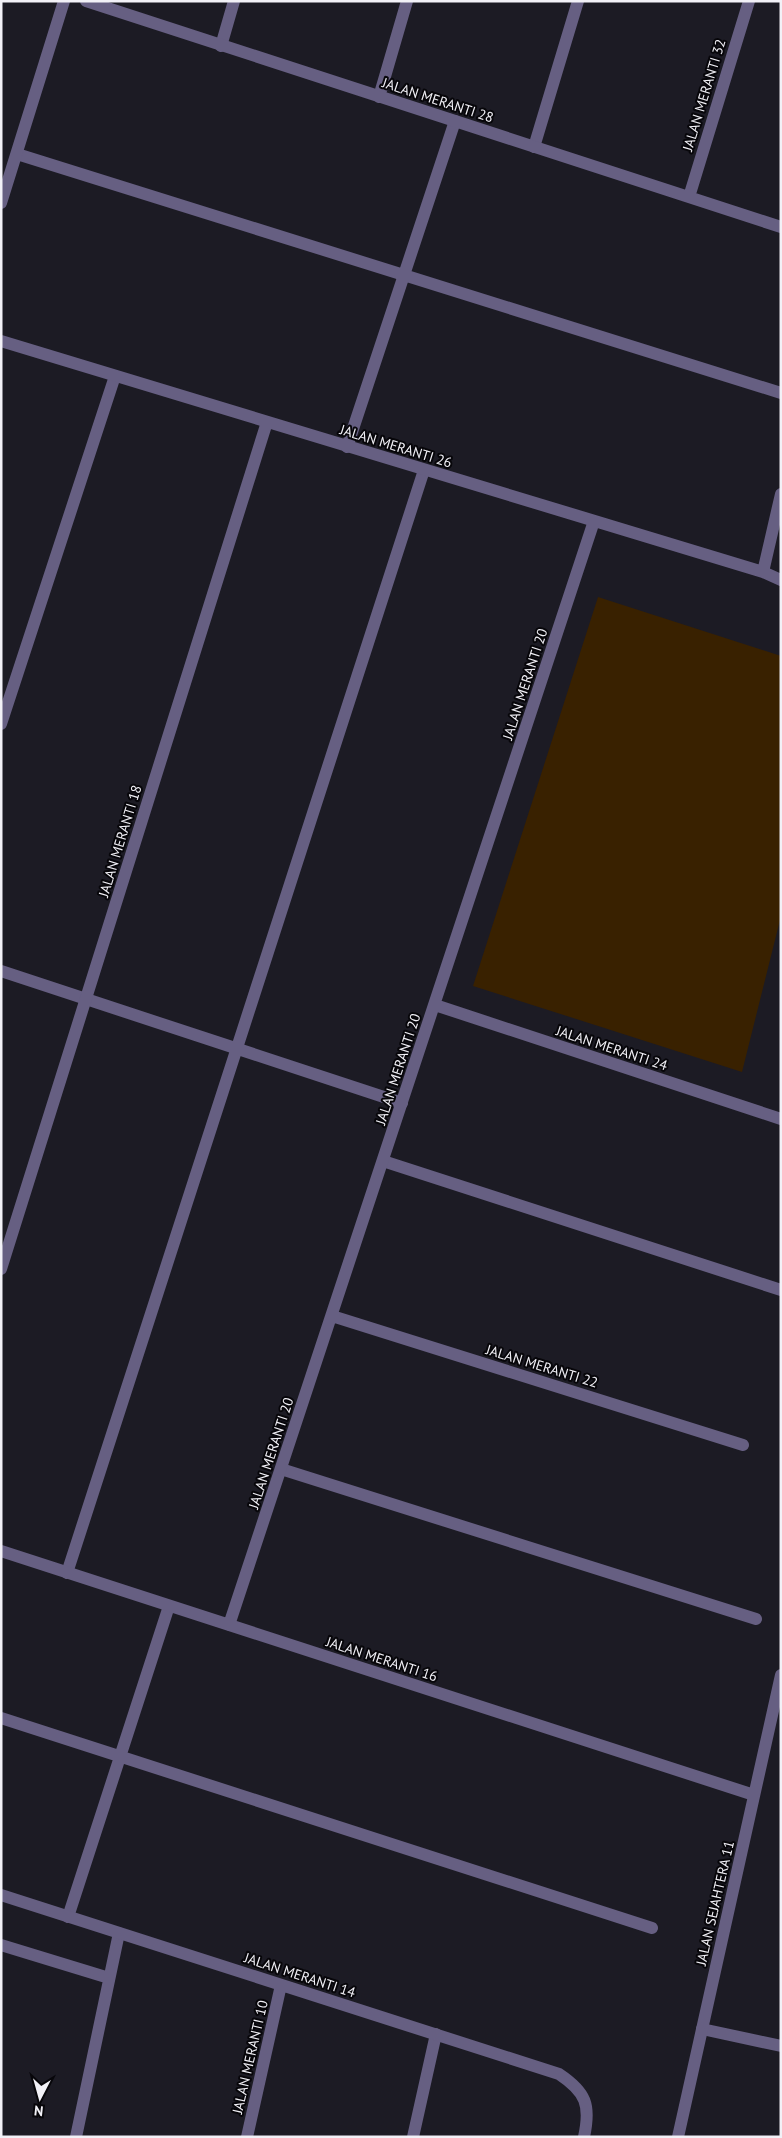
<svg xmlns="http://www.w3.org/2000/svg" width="782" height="2138" font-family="'PT Sans',sans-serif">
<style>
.green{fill:#392100}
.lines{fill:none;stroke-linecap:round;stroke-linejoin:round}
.service{stroke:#665f82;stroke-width:12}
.minor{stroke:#665f82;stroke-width:12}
.labels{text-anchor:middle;stroke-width:4;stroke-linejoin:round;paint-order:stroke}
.street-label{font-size:14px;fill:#f2f1f7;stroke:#07060a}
</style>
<rect width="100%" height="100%" fill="#1c1b24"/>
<path class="green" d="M 598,597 L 781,656 L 781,916 L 742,1072 L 473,986 Z"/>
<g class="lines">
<path class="service" d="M 221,46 L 234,1
M 534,147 L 578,1
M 17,154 L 781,393
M 347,447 L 455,121
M 1,724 L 115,376
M 1,971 L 402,1103
M 383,1161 L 781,1290
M 281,1469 L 756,1619
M 67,1573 L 424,470
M 1,1718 L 652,1928
M 68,1917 L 169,1606
M 1,1945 L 109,1978
M 702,2029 L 781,2046
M 76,2137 L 119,1933
M 413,2137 L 436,2034"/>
<path class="minor" d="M 86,1 L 781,227
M 379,97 L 407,1
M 689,197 L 749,1
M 1,203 L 64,1
M 1,341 L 763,572 L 781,580
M 763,572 L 781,494
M 435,1005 L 781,1119
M 1,1269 L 267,422
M 332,1316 L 743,1445
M 1,1551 L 754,1795
M 229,1625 L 594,521
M 1,1895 L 559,2074 C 586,2092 591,2105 584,2137
M 247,2137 L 281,1985
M 678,2137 L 781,1675"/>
</g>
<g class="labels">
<g class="street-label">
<text transform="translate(704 95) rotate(-73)" y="5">JALAN MERANTI 32</text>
<text transform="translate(438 100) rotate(18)" y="5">JALAN MERANTI 28</text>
<text transform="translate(396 446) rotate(17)" y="5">JALAN MERANTI 26</text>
<text transform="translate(525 684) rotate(-72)" y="5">JALAN MERANTI 20</text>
<text transform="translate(120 841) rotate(-73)" y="5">JALAN MERANTI 18</text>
<text transform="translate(612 1048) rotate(18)" y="5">JALAN MERANTI 24</text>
<text transform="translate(398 1069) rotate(-72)" y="5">JALAN MERANTI 20</text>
<text transform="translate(542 1366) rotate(17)" y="5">JALAN MERANTI 22</text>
<text transform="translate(271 1453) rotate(-72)" y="5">JALAN MERANTI 20</text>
<text transform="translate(382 1659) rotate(18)" y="5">JALAN MERANTI 16</text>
<text transform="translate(715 1903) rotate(-77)" y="5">JALAN SEJAHTERA 11</text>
<text transform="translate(300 1975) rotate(18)" y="5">JALAN MERANTI 14</text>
<text transform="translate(250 2057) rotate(-77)" y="5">JALAN MERANTI 10</text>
</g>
</g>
<rect width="782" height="2138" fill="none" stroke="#f2f1f7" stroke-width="5"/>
<g transform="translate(40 2098) rotate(186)" stroke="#07060a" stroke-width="4" paint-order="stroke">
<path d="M0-4L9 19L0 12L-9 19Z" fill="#f2f1f7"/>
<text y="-8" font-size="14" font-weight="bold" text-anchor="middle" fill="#f2f1f7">N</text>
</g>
</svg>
